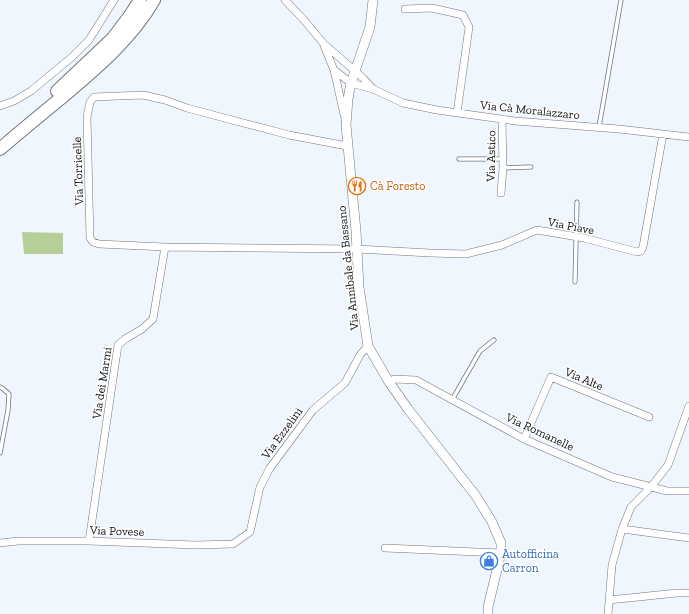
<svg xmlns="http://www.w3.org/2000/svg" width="689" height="614" font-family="'Zilla Slab',serif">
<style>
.green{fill:#b6cf99}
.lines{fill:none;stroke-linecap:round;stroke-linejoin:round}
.service-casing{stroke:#71767c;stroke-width:5}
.minor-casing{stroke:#71767c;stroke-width:8}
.tertiary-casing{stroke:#71767c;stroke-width:10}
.trunk-casing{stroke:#71767c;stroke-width:14}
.service{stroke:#fff;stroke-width:3.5}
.minor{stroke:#fff;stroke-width:7}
.tertiary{stroke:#fff;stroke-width:9}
.trunk{stroke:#fff;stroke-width:12}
.labels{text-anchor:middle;stroke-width:3;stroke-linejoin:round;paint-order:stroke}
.street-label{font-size:12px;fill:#101214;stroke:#fff}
.food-label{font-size:12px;fill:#c56008;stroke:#fff;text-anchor:start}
.shop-label{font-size:12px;fill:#366cbe;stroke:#fff;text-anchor:start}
</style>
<rect width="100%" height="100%" fill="#f0f6fd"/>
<path class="green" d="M 22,232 L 63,233 L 63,254 L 24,254 Z"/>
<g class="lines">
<defs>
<path id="service" d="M 599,127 L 621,0
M 459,159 L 503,159
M 503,168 L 531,167
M 575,282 L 577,202
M 0,387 L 2,388 L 9,394 L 8,410 L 0,453
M 452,400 L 480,351 L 494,340"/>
<path id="minor" d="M 285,0 L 304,20 L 324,44 L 363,78 L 373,89
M 405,9 L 432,8 L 463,15 L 469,27 L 457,113
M 324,46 L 334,70 L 345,119
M 334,70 L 351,83 L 373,89 L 403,103 L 437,110 L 515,121 L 619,129 L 689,137
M 0,106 L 14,101 L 31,91 L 72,57 L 89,40 L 114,0
M 347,146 L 289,135 L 187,108 L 165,100 L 143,95 L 94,97 L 90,102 L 87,117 L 90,238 L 93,242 L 99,244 L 165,247 L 357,249 L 430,253 L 466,254 L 502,245 L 537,230 L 584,238 L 637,252 L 641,251 L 643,247 L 663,134
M 501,193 L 503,168 L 502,119
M 389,382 L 394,379 L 416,380 L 524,439 L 612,477 L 667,491 L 689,491
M 524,439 L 551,377 L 649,417
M 622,529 L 689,538
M 89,541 L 118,345 L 125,339 L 142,329 L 153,319 L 165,247
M 0,543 L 18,541 L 89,541 L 195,545 L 233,544 L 250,532 L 260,487 L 270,468 L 313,410 L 345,383 L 360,355 L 368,346
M 385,548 L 501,553
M 609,600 L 677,593 L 689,593
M 608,614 L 612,565 L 622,529 L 631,507 L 651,487 L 668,465 L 689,406"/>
<path id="tertiary" d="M 373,0 L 370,27 L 351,83 L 348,99 L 346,125 L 356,231 L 359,287 L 368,346 L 389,382 L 408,409 L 476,496 L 492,522 L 501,543 L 501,553 L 488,607 L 488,614"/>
<path id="trunk" d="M 57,91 L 113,38 L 129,17 L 140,0
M 0,149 C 22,130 44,112 66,94 C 99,66 132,38 154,0"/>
</defs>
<use href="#service" class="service-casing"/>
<use href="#minor" class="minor-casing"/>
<use href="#tertiary" class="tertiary-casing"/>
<use href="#trunk" class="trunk-casing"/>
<use href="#service" class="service"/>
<use href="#minor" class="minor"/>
<use href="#tertiary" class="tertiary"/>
<use href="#trunk" class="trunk"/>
</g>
<defs>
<symbol id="restaurant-ring" viewBox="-11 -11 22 22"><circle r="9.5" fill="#fff" stroke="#e8710a" stroke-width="1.5"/><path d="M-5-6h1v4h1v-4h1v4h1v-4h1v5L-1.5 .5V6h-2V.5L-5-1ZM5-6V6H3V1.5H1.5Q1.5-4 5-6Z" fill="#e8710a"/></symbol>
<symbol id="shop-ring" viewBox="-11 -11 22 22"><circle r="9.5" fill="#fff" stroke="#3f7fe0" stroke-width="1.5"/><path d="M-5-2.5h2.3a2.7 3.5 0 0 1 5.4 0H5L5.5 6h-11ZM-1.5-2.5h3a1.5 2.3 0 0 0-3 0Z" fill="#3f7fe0"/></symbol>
</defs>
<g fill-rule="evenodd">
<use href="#restaurant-ring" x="347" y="176" width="20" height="20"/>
<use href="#shop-ring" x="479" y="551" width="20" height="20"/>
</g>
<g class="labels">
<g class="street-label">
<text transform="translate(530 110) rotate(6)" y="4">Via Cà Moralazzaro</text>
<text transform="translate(491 156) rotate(-89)" y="4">Via Astico</text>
<text transform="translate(78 171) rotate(-92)" y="4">Via Torricelle</text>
<text transform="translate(571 226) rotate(11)" y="4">Via Piave</text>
<text transform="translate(348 268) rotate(-96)" y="4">Via Annibale da Bassano</text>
<text transform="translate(584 379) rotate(23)" y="4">Via Alte</text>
<text transform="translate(102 383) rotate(-81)" y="4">Via dei Marmi</text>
<text transform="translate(540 432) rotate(25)" y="4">Via Romanelle</text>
<text transform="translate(282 433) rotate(-54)" y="4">Via Ezzelini</text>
<text transform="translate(117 531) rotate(2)" y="4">Via Povese</text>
</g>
<g class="food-label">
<text x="370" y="190">Cà Foresto</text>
</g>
<g class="shop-label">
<text x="502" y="558">Autofficina<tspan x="502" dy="14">Carron</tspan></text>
</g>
</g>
</svg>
